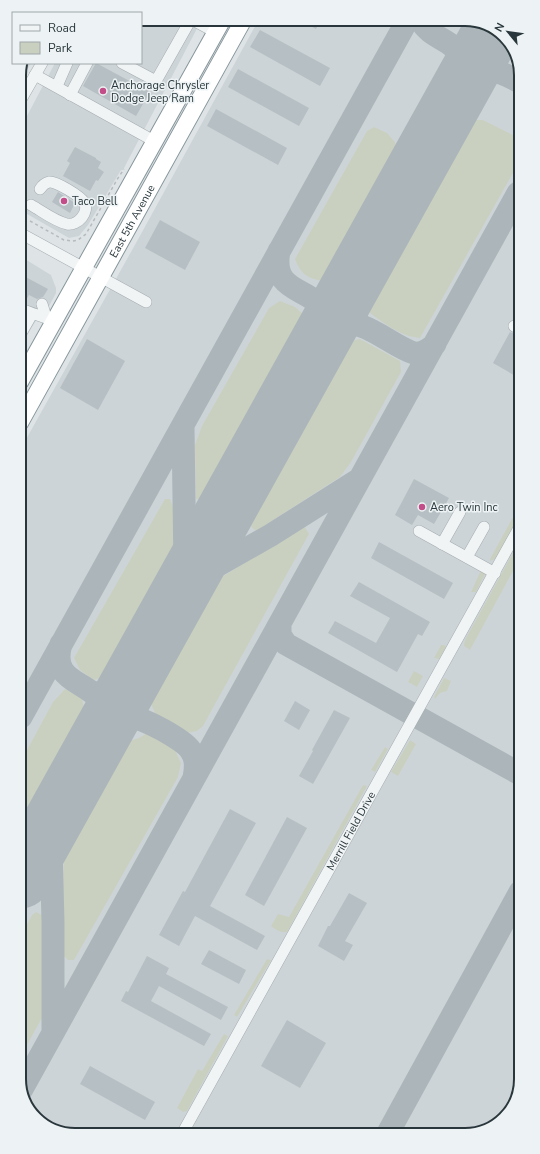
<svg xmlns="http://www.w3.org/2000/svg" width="540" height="1154" font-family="'Nunito Sans',sans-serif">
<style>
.built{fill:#cdd4d8}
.green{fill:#cad0c0}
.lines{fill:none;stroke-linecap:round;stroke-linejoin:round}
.taxiway{stroke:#acb6ba;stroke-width:23}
.runway{stroke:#acb6ba;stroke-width:59}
.building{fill:#b6bfc3}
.minor-casing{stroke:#a4adb0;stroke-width:12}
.highway-casing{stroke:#87969c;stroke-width:18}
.path{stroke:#b5bbbe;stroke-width:1.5;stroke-dasharray:3 3;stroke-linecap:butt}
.minor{stroke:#f1f4f5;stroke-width:11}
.highway{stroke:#fff;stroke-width:16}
.poi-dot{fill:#c24d88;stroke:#edf3f4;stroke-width:1.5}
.labels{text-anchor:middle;stroke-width:3;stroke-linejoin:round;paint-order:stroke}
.poi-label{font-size:11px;fill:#29373c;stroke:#edf3f4;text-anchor:start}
.street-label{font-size:11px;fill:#29373c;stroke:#edf3f4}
.rim{fill:none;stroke:#29373c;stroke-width:2}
</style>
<rect width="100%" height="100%" fill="#dee4e6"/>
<path class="built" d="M 141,19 L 202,19 L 123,170 L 121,170 L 88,225 L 79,236 L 69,238 L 20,210 L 19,131 L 55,63 L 141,63 Z
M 259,19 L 469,19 L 499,30 L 518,57 L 521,1079 L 510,1113 L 483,1132 L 71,1135 L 41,1123 L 22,1097 L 20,450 L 136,243 Z
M 23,63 L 31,63 L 19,83 L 19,71 Z
M 20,256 L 51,275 L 56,288 L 56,293 L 47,310 L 43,309 L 20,347 Z"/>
<path class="green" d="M 474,120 L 483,120 L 517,137 L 518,164 L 420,338 C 402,337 385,324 370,313 L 368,301 L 470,122 Z
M 374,127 L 387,133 L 395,142 L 396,153 L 332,274 L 324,281 C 309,279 301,275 295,259 L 367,131 Z
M 280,301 L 295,307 L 303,314 L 303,322 L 202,500 L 196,499 L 195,445 L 202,426 L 269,308 Z
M 360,339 L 400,361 L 401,372 L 351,462 L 340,477 L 256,531 L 248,524 L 349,341 Z
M 165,499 L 170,499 L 173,507 L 173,552 L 171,561 L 107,676 L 94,680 L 80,670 L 74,658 Z
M 519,506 L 519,516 L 495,559 L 490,561 L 490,559 Z
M 305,527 L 309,534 L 203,726 L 197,731 L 186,733 L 156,715 L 150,702 L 217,580 L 300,529 Z
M 519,542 L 519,560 L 470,650 L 464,646 L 465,640 Z
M 482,568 L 484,570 L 485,574 L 476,592 L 471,592 Z
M 441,645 L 444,645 L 446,647 L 439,659 L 434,658 Z
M 414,671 L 423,676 L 417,687 L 408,682 Z
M 444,678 L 451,681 L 447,691 L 440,693 L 435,699 L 434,697 Z
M 65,689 L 82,698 L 85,715 L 21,828 L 21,761 L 53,702 Z
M 147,733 L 174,748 L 181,763 L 178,777 L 74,960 L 68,960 L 61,953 L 64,853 L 129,741 L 139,738 Z
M 410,740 L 416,744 L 398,776 L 391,772 Z
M 385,747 L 388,749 L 375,772 L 371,770 Z
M 363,785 L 367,786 L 287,932 C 281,933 276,930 271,926 L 278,914 L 289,917 Z
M 36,912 L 42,915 L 46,999 L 43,1016 L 22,1054 L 22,934 L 32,915 Z
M 267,959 L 271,960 L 237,1017 L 234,1015 Z
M 224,1034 L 228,1036 L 187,1111 L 183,1112 L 177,1108 L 198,1069 L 202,1071 Z"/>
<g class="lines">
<path class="taxiway" d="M 420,19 C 430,40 456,39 461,59 C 464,68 462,78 461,87
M 461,87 C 486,67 490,66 518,81
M 279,251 C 270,298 319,285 324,317 C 325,325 322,334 320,341
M 351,286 C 347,302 349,315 362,326
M 320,341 C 325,336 330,330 336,326 C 360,314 391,346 414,353 C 422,354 429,350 435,344
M 178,598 L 199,576 L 271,535 L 358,480
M 178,598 L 185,570 L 183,427
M 280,624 L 280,635 L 286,644 L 520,774
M 61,644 C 46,695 117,675 103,731
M 92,692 C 113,696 121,692 134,676
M 21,717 L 408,19
M 103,731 C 111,724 119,718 130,717 C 142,717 185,740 191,751 C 197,759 196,768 194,778
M 21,844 L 37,835 L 57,814
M 53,1030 L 53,922 L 51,845 L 53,830 L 58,813
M 22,1089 L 518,193
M 388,1133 L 520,892"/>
<path class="runway" d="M 21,879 L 494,28"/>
</g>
<path class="building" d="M 297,19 L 321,19 L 316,29 Z
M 260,30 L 330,68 L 320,86 L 250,47 Z
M 96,63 L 150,92 L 136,116 L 83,86 Z
M 238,69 L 309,108 L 299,126 L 228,87 Z
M 216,109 L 287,148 L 278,165 L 207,126 Z
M 75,147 L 96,158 L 96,159 L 101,162 L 98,168 L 104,172 L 98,181 L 96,180 L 90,191 L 63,176 L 70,163 L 67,161 Z
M 58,192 L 75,203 L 70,213 L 52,202 Z
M 160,220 L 200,242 L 185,270 L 145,248 Z
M 20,274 L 48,289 L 43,297 L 37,299 L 29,295 L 24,303 L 20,302 Z
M 510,332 L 519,336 L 519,378 L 493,363 Z
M 87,339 L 125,361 L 98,410 L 60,388 Z
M 414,479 L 449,498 L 434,524 L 418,515 L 412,525 L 395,515 Z
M 379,542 L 453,583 L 444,599 L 371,558 Z
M 359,582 L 430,622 L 422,636 L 418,634 L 397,672 L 328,633 L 335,621 L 376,643 L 390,618 L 350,596 Z
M 295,701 L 310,710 L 299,730 L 284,721 Z
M 334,710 L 350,718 L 313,784 L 299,776 L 313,751 L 312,750 Z
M 230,809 L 256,823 L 210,906 L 265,936 L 257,950 L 195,916 L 179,946 L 159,935 L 183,891 L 185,892 Z
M 287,817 L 307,828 L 264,906 L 245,895 Z
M 349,893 L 367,903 L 345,941 L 353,945 L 344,961 L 318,946 L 328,926 L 330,926 Z
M 209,950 L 246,970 L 239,984 L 201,964 Z
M 147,956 L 169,968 L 166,974 L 228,1007 L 221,1020 L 159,986 L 151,1001 L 211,1034 L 204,1046 L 121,1001 L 126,991 L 128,992 Z
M 287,1020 L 326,1043 L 300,1088 L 261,1066 Z
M 90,1066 L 155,1102 L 145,1120 L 80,1084 Z"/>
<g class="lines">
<defs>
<g id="minor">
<path d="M 191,19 L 215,32"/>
<path d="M 122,63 L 156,81 L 191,19"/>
<path d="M 35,75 L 154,141"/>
<path d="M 57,86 L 67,63"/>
<path d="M 70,95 L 87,63"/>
<path d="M 19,103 L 42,63"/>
<path d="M 31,205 C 42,211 54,221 67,224 C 78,226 90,212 84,202 C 80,196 56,181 49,182 C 45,183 42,186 40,189"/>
<path d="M 20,233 L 146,302"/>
<path d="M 42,304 L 46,317"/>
<path d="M 21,309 C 32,314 43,316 54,321"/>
<path d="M 514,326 L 519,329"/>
<path d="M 20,335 L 32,314"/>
<path d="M 419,531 L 495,573"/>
<path d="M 442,544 L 460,512"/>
<path d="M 467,557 L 484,527"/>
<path id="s1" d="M 182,1134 L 519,528"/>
</g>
<g id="highway">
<path d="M 20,382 L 223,19"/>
<path id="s2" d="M 20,423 L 244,19"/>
</g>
</defs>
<use href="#minor" class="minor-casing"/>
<use href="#highway" class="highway-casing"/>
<path class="path" d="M 30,221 L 64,240 L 73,241 L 78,240 L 86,234 L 118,178 L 124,169"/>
<use href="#minor" class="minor"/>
<use href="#highway" class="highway"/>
</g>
<g class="poi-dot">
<circle cx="103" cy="91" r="4"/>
<circle cx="64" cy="201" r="4"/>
<circle cx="422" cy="507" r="4"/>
</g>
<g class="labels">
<g class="poi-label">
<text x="111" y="89">Anchorage Chrysler<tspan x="111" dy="13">Dodge Jeep Ram</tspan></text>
<text x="72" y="205">Taco Bell</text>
<text x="430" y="511">Aero Twin Inc</text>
</g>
<g class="street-label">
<text dy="4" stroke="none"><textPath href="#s2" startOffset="231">East 5th Avenue</textPath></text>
<text dy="4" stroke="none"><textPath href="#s1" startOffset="347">Merrill Field Drive</textPath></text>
</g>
</g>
<path d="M0 0H540V1154H0ZM75 26H465A49 49 0 0 1 514 75V1079A49 49 0 0 1 465 1128H75A49 49 0 0 1 26 1079V75A49 49 0 0 1 75 26Z" fill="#edf3f4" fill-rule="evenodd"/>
<path class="rim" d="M75 26H465A49 49 0 0 1 514 75V1079A49 49 0 0 1 465 1128H75A49 49 0 0 1 26 1079V75A49 49 0 0 1 75 26Z"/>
<rect x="12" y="12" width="130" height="52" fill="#edf3f4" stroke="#9fa8aa"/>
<rect x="20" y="25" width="20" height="6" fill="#f1f4f5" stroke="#9fa8aa"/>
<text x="48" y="32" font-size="12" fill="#29373c">Road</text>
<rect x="20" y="42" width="20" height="12" fill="#cad0c0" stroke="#9fa8aa"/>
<text x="48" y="52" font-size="12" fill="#29373c">Park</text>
<g transform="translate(508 32) rotate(299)" stroke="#edf3f4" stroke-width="3" paint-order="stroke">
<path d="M0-3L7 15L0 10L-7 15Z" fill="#29373c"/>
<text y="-6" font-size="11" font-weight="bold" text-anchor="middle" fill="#29373c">N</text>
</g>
</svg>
